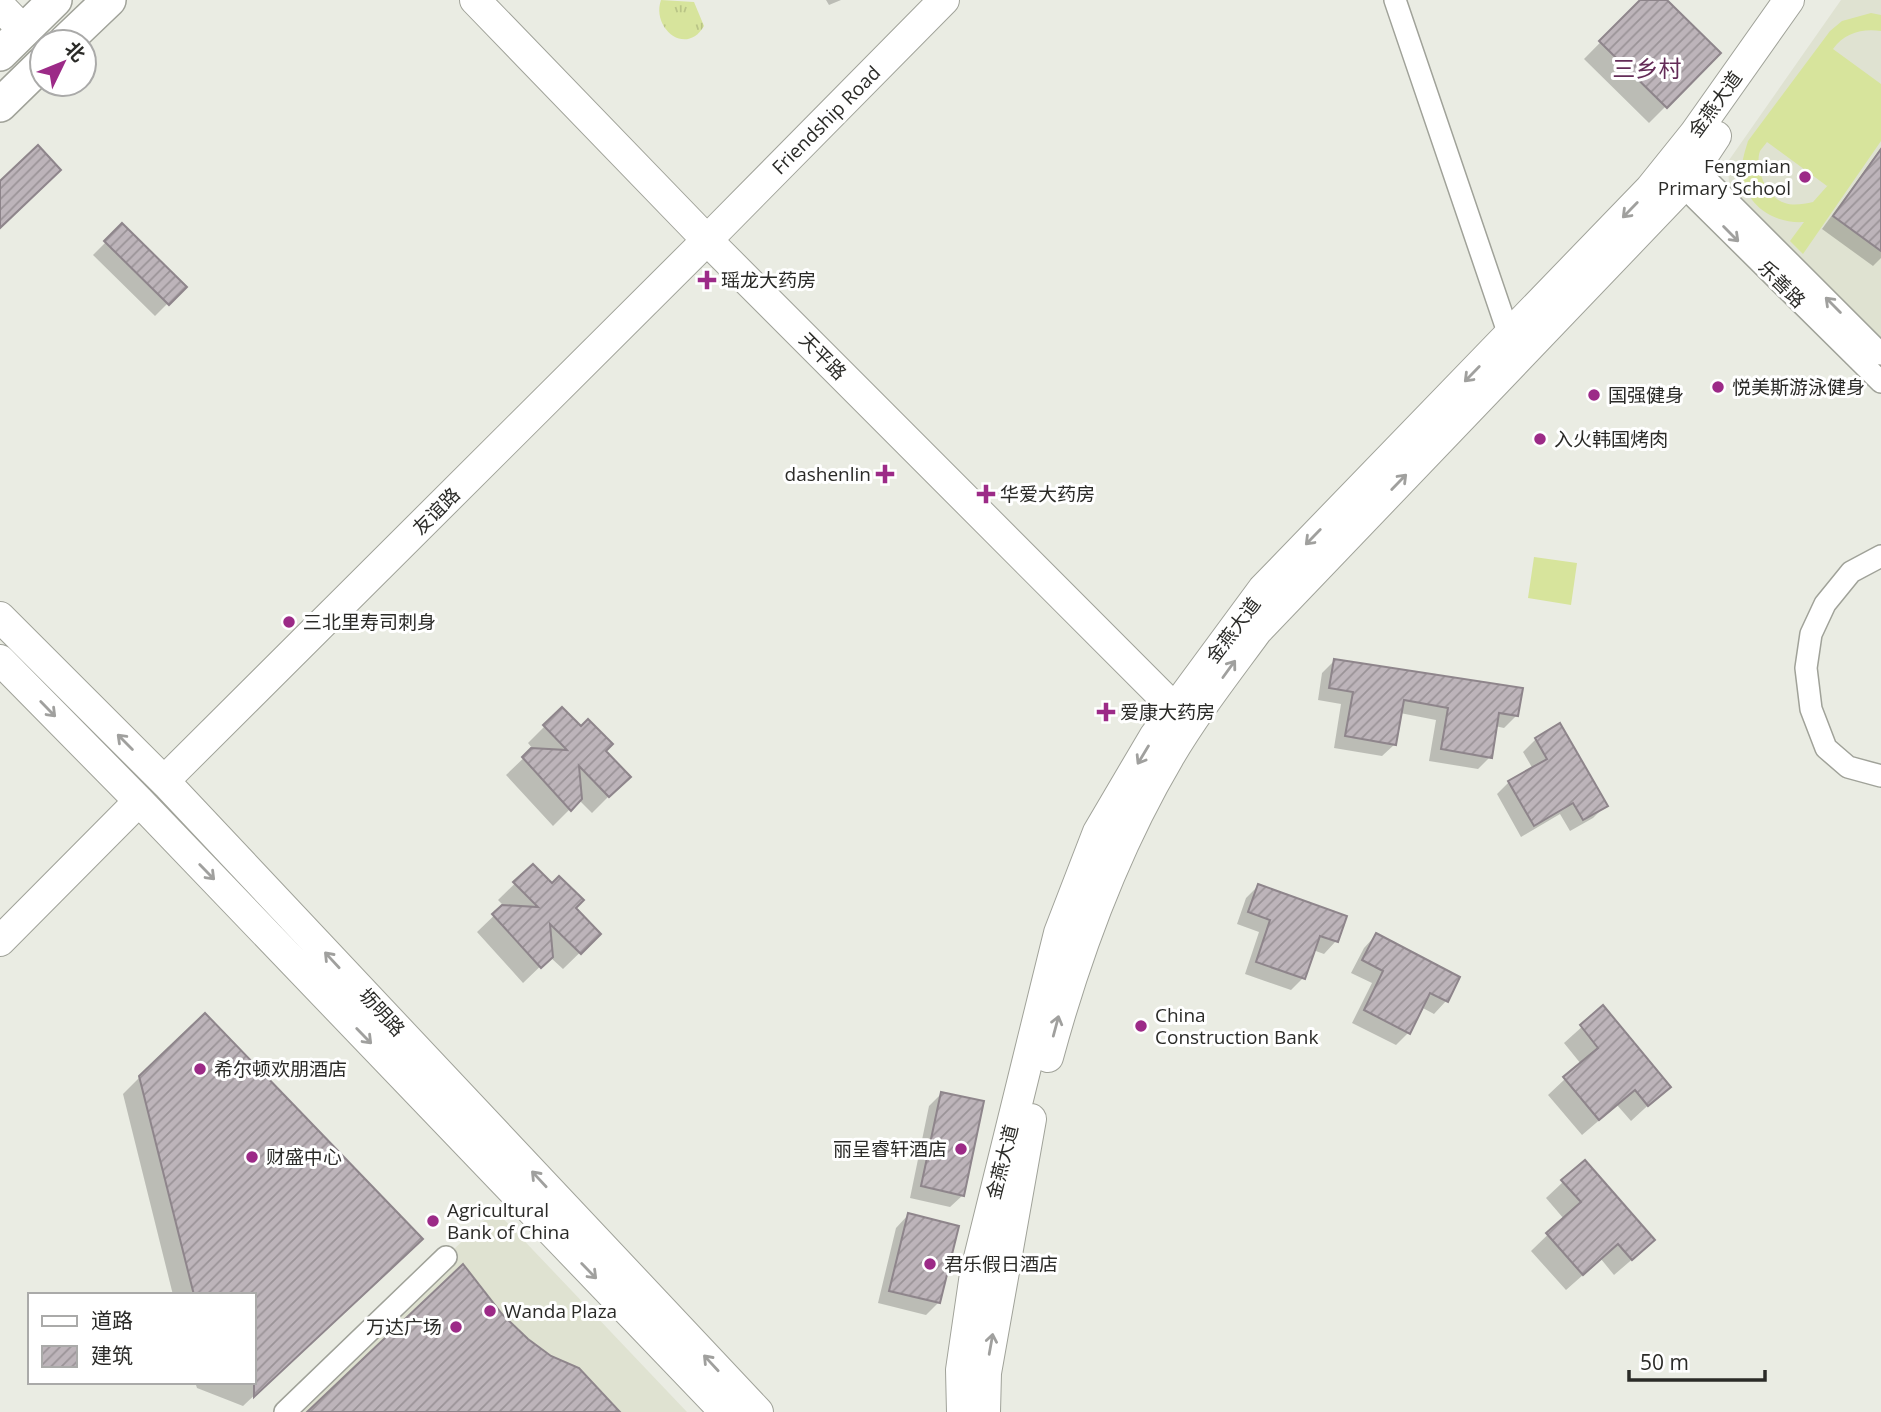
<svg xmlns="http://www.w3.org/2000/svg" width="1881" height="1412" font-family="'Open Sans','Noto Sans SC',sans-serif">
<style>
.built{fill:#dfe2d1}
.grass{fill:url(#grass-tufts)}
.pitch{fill:#d7e49c;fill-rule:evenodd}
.shadow{fill:#0003}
.building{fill:url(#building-hatch);stroke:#8e858b;stroke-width:2}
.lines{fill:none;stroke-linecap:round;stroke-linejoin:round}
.street-casing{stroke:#a0a299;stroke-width:24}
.secondary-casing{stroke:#a0a299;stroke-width:32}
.primary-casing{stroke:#a0a299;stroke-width:36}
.street{stroke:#fff;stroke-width:21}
.secondary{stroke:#fff;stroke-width:30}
.primary{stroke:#fff;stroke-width:33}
.oneway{stroke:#a0a09e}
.poi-dot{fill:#9c2a87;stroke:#fff;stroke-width:2.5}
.labels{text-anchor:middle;stroke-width:6;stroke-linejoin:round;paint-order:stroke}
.street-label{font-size:19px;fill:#2b2b28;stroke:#fff}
.poi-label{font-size:19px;fill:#2b2b28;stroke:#fff;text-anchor:start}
.quarter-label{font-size:23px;fill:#642c58;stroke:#fff}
</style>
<defs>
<pattern id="grass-tufts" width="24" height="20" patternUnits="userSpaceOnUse" patternTransform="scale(1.75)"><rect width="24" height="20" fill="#d7e49c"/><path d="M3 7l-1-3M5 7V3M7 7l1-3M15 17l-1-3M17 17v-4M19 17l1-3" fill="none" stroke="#b9c486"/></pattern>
<pattern id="building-hatch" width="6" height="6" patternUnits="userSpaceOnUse" patternTransform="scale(1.75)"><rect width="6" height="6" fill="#bdb4ba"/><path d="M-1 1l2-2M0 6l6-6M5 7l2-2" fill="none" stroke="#9a9397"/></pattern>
</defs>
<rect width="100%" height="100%" fill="#eaece3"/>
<path class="built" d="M 1841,0 L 1881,0 L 1881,341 L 1730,190 L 1727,163 Z
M 495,1210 L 687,1412 L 283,1412 Z"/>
<path class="grass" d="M 661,0 L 694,2 L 704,26 C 686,57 651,28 661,0 Z"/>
<path class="pitch" d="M 1871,13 L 1881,15 L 1881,31 C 1863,28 1844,33 1833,49 L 1881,84 L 1881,141 L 1803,254 L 1790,241 L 1804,222 C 1773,224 1745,205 1742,173 C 1741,163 1745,151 1748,141 L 1830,31 L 1842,21 ZM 1767,142 L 1827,186 L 1829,184 L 1813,202 C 1804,204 1793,206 1785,203 C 1767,198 1754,168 1760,151 C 1762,148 1765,145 1767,142 Z
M 1534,557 L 1577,563 L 1571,605 L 1528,598 Z"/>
<path class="shadow" d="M 826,0 L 841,0 L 829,5 Z
M 1642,0 L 1665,0 L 1719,53 L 1649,123 L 1584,59 Z
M 1881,148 L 1881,258 L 1873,266 L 1822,229 Z
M 122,226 L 184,287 L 155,316 L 93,255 Z
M 1334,661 L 1517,715 L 1504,728 L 1495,726 L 1490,757 L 1478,769 L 1429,761 L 1436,720 L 1400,713 L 1395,744 L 1382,756 L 1334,748 L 1341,704 L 1318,700 L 1322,673 Z
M 562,709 L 628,777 L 592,813 L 579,800 L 553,826 L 506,775 L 533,749 L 528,743 Z
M 1560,726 L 1605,806 L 1593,818 L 1570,831 L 1560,814 L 1521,837 L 1497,794 L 1509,782 L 1533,769 L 1523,752 L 1536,739 Z
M 533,866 L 599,934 L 563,969 L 550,957 L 523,983 L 477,932 L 504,906 L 498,900 Z
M 1258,886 L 1345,917 L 1336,941 L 1324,954 L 1313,950 L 1303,978 L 1291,990 L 1245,974 L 1259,932 L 1237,924 L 1246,898 Z
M 1376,935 L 1458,978 L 1446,1001 L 1434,1014 L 1421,1007 L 1408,1033 L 1396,1045 L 1352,1023 L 1372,983 L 1351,973 L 1364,948 Z
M 1603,1008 L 1669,1086 L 1631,1121 L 1617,1105 L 1582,1135 L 1548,1095 L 1581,1064 L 1564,1043 Z
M 140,1077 L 403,1255 L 243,1406 L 197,1388 L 195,1382 L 254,1382 L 254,1295 L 173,1295 L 123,1094 Z
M 941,1094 L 963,1195 L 950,1207 L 910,1198 L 929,1106 Z
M 1563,1182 L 1636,1256 L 1614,1275 L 1601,1259 L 1566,1290 L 1531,1251 L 1564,1219 L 1546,1198 Z
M 908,1215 L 939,1302 L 926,1315 L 878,1303 L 896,1228 Z"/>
<path class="building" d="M 1640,0 L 1667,0 L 1721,53 L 1667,108 L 1599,41 Z
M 38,145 L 61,170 L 0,228 L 0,181 Z
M 1881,149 L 1881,251 L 1833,216 Z
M 122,223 L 187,287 L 169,305 L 104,241 Z
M 1334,659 L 1523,688 L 1518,716 L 1499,713 L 1492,758 L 1441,749 L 1448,708 L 1404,700 L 1396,745 L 1345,736 L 1353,692 L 1329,688 Z
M 562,707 L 581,726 L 588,719 L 613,744 L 606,751 L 631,777 L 609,797 L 579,766 L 582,799 L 571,811 L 522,757 L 531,748 L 567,750 L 543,725 Z
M 1560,723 L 1608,806 L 1583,820 L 1573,803 L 1534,826 L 1508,781 L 1547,759 L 1535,738 Z
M 533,864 L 552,883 L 559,876 L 584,900 L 576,908 L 601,934 L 581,954 L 550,924 L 553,957 L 541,968 L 492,914 L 502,905 L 538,907 L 513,882 Z
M 1258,884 L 1347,916 L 1338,942 L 1320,936 L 1305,979 L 1256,962 L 1270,920 L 1248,912 Z
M 1376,933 L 1460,977 L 1448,1002 L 1430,993 L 1410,1034 L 1364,1010 L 1383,971 L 1362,960 Z
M 1603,1005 L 1671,1087 L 1648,1106 L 1635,1090 L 1599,1120 L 1563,1077 L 1598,1048 L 1580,1025 Z
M 205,1013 L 423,1239 L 254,1397 L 254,1295 L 194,1295 L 139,1076 Z
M 941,1092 L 984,1101 L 964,1196 L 921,1186 Z
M 1585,1160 L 1655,1240 L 1632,1260 L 1618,1244 L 1583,1275 L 1546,1233 L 1581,1202 L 1561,1180 Z
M 908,1213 L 959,1226 L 940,1303 L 889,1291 Z
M 463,1264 L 502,1314 L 528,1339 L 551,1356 L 579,1368 L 620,1412 L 307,1412 Z"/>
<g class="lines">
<defs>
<path id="street" d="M 1395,0 L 1509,335
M 1694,167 L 1881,354
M 1683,186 L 1881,382
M 1881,556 L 1851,572 L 1825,604 L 1811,634 L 1806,668 L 1811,709 L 1826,748 L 1848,767 L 1881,776
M 285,1412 L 446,1257"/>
<path id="secondary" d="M 475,0 L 707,240 L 1174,708
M 0,6 L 24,31
M 0,617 L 169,786 L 758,1412
M 0,660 L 139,801 L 725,1412
M 164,781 L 707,240 L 944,0
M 0,941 L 139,801
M 1048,1057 C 1076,954 1114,850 1169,757 C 1195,713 1227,672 1257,631 L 1683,186 L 1716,136
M 962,1412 L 961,1370 L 975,1274 L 1059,933 L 1098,832 L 1154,737 L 1263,589 L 1650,189 L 1695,133 L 1789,0
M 985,1412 L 986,1373 L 1031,1119"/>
<path id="primary" d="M 65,42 L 109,0
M 0,54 L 55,0
M 0,105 L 42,64"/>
</defs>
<use href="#street" class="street-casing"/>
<use href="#secondary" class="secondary-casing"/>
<use href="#primary" class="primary-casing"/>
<use href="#street" class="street"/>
<use href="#secondary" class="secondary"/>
<use href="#primary" class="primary"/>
</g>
<defs><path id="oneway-shaft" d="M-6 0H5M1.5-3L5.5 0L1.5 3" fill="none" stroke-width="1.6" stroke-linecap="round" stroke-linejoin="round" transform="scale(1.75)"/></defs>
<g class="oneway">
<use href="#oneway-shaft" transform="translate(1630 210) rotate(134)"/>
<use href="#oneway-shaft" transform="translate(1731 234) rotate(45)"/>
<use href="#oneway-shaft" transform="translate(1833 305) rotate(-135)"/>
<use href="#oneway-shaft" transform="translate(1472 374) rotate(134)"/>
<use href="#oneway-shaft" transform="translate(1399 482) rotate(-46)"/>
<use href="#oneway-shaft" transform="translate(1313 537) rotate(134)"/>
<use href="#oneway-shaft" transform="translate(1229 669) rotate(-54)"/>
<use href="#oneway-shaft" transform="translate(48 709) rotate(46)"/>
<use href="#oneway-shaft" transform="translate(125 742) rotate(-135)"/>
<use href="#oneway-shaft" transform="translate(1143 755) rotate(121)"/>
<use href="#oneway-shaft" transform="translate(207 872) rotate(46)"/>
<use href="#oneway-shaft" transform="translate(332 960) rotate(-133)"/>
<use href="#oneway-shaft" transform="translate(1056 1026) rotate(-75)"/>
<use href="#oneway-shaft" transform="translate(364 1036) rotate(46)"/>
<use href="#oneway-shaft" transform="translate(539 1179) rotate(-133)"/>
<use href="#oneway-shaft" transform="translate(589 1271) rotate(46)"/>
<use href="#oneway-shaft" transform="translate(991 1344) rotate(-80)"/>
<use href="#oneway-shaft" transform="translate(711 1363) rotate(-133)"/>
</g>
<g class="poi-dot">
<circle cx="1805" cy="177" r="7"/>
<path d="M703.5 269.5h7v7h7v7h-7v7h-7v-7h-7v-7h7z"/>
<circle cx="1718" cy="387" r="7"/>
<circle cx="1594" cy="395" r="7"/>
<circle cx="1540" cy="439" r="7"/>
<path d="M881.5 463.5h7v7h7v7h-7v7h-7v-7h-7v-7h7z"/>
<path d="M982.5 483.5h7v7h7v7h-7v7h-7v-7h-7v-7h7z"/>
<circle cx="289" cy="622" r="7"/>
<path d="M1102.5 701.5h7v7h7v7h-7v7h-7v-7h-7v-7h7z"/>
<circle cx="1141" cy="1026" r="7"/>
<circle cx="200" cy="1069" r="7"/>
<circle cx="961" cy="1149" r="7"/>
<circle cx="252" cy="1157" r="7"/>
<circle cx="433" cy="1221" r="7"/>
<circle cx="930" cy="1264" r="7"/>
<circle cx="490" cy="1311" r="7"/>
<circle cx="456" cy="1327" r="7"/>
</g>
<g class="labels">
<g class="street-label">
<text transform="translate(1715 104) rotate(-54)" y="7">金燕大道</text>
<text transform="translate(826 120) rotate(-45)" y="7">Friendship Road</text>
<text transform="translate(1782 284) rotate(45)" y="7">乐善路</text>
<text transform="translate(823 356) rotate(45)" y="7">天平路</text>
<text transform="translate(436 511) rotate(-45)" y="7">友谊路</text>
<text transform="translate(1233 630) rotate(-53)" y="7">金燕大道</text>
<text transform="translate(382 1012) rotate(47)" y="7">坜明路</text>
<text transform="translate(1002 1162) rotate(-76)" y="7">金燕大道</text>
</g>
<g class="poi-label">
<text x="1791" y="173" text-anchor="end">Fengmian<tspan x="1791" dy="22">Primary School</tspan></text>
<text x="721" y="287">瑶龙大药房</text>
<text x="1732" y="394">悦美斯游泳健身</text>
<text x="1608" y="402">国强健身</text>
<text x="1554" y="446">入火韩国烤肉</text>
<text x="871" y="481" text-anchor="end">dashenlin</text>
<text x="1000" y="501">华爱大药房</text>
<text x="303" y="629">三北里寿司刺身</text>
<text x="1120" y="719">爱康大药房</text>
<text x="1155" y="1022">China<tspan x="1155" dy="22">Construction Bank</tspan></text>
<text x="214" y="1076">希尔顿欢朋酒店</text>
<text x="947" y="1156" text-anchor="end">丽呈睿轩酒店</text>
<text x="266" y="1164">财盛中心</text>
<text x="447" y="1217">Agricultural<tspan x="447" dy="22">Bank of China</tspan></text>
<text x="944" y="1271">君乐假日酒店</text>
<text x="504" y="1318">Wanda Plaza</text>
<text x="442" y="1334" text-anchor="end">万达广场</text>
</g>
<g class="quarter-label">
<text x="1647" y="77">三乡村</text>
</g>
</g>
<rect x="28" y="1293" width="228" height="91" fill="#ffffff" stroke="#aaaaa9" stroke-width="2"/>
<rect x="42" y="1316" width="35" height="10" fill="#ffffff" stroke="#aaaaa9" stroke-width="2"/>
<text x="91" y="1328" font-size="21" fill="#2b2b28">道路</text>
<rect x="42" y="1346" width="35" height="21" fill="url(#building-hatch)" stroke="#aaaaa9" stroke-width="2"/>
<text x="91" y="1363" font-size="21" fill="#2b2b28">建筑</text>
<g transform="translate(63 63) rotate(47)"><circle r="33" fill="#ffffff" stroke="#aaaaa9" stroke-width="2"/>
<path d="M0-5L12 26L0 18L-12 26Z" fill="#9c2a87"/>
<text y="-10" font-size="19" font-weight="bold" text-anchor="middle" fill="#2b2b28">北</text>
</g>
<path d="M1629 1370v10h136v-10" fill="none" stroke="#2b2b28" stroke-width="3.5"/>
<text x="1640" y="1370" font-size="21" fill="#2b2b28" stroke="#ffffff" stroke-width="5" paint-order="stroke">50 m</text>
</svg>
